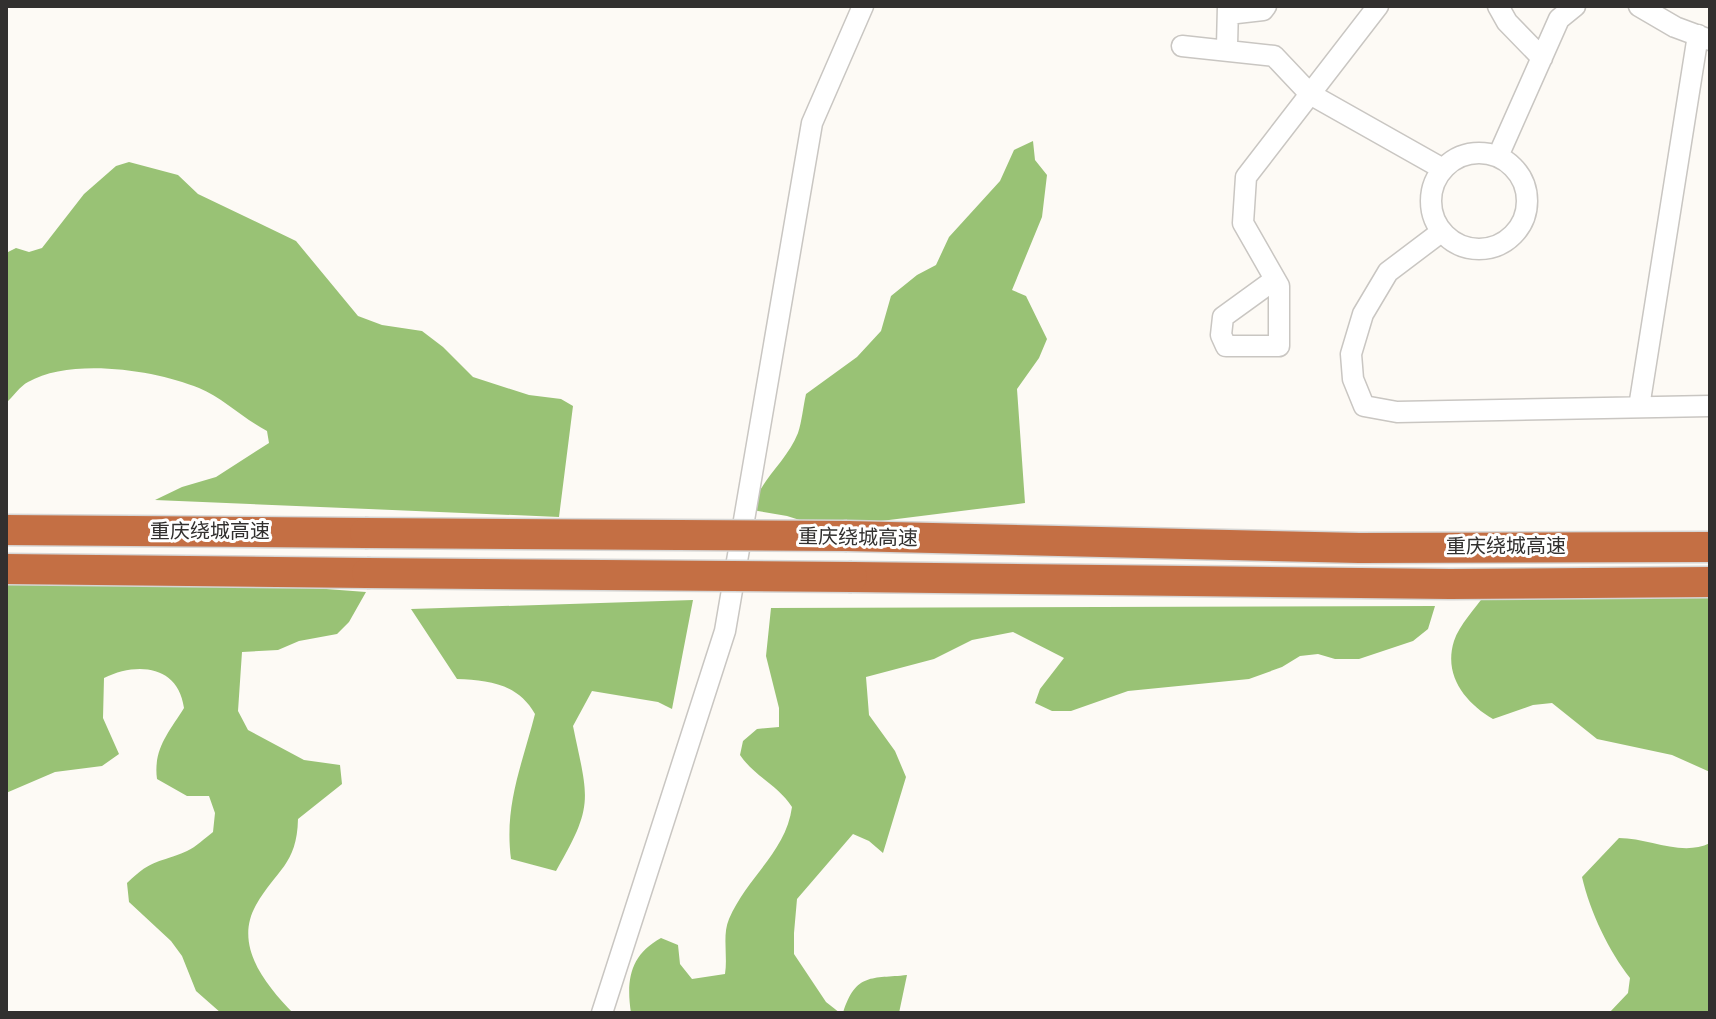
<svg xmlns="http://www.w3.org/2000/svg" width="1716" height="1019" font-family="'Golos Text','Noto Sans SC',sans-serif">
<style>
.forest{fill:#99c275}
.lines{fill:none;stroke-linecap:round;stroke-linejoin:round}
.minor-casing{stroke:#c9c6c2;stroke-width:23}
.highway-casing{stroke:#d6d6d5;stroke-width:33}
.minor{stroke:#fff;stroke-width:20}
.highway{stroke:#c46f44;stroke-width:30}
.highway-bridge-casing{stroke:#d6d6d5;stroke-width:33;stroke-linecap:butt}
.highway-bridge{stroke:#c46f44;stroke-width:30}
.labels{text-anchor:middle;stroke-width:6;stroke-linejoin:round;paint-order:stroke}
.street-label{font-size:20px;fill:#32302f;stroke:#fff}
</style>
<rect width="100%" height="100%" fill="#fdfaf5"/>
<path class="forest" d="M 1033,141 L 1035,160 L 1047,175 L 1042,217 L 1012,290 L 1026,296 L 1047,339 L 1039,358 L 1017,389 L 1025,503 L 825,528 L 787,516 L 752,510 C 759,480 786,463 798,433 C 802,421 803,407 806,394 L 857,357 L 881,331 L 891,296 L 917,275 L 936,265 L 949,237 L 1000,181 L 1014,150 Z
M 129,162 L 178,175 L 198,194 L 296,241 L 358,316 L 382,325 L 422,331 L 443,347 L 473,377 L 529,395 L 561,399 L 573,406 L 559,517 L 155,500 L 182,487 L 216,477 L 269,443 L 267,431 C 244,419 223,398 199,388 C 156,370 71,357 28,382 C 20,386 13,397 6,403 L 6,253 L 16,248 L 29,252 L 42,248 L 84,194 L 116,166 Z
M 153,576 L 366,592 L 349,622 L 337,634 L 299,641 L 278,650 L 242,652 L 238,711 L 248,730 L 304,760 L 340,765 L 342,784 L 298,819 C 297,865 276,870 256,905 C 233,946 266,985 293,1013 L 221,1013 L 196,991 L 182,956 L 171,941 L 129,902 L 127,883 C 154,857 158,864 187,851 C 196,847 205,838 213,832 L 215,813 L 209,796 L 187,796 L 157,779 C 153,749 169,732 184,708 C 178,665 137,662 104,678 L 103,718 L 119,754 L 102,766 L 55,772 L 6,793 L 6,577 Z
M 1710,589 L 1710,772 L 1672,755 L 1597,739 L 1552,703 L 1533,705 L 1493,719 C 1466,703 1443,676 1454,641 C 1459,625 1476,608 1485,594 Z
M 693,600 L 672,709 L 658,702 L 592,691 L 573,726 C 588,799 595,804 556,871 L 511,859 C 504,805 522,765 535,714 C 518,684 489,680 457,679 L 411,609 Z
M 1435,606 L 1428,629 L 1413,641 L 1359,659 L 1335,659 L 1318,654 L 1300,656 L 1282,667 L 1249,679 L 1128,691 L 1071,711 L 1052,711 L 1035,703 L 1040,689 L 1064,658 L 1013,632 L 972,640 L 934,659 L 866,677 L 869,715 L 895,751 L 906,777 L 883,853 L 869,841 L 853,834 L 797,899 L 794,933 L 794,954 L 826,1002 L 840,1013 L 631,1013 C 626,980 630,955 661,938 L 678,945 L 680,964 L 692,979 L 725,974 C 728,956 722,935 729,919 C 747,877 786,852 792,807 C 778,785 755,777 740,755 L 743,741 L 757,729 L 779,727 L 779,708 L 766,656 L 771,608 Z
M 1619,838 C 1649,838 1682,857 1710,843 L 1710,1013 L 1609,1013 L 1628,993 L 1630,978 C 1609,951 1590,912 1582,877 Z
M 907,975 L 899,1013 L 843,1013 C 856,972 872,979 907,975 Z"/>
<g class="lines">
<defs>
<path id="minor" d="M 1498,6 L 1507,22 L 1542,58
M 1639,6 L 1675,27 L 1710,40
M 1228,14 L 1263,10 L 1266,6
M 1182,46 L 1274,56 L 1310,94 L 1443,169
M 1227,46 L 1228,6
M1431 201a48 48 0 1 1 96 0a48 48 0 1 1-96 0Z
M 1499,154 L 1559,19 L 1575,6
M 1441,232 L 1388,272 L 1363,314 L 1351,354 L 1353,379 L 1364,406 L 1397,412 L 1710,406
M 1274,280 L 1223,317 L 1221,335 L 1226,346 L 1279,346 L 1279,286 L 1243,223 L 1246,177 L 1378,6
M 1639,407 L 1698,35
M 602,1013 L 725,631 L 812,123 L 863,6"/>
<path id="highway" d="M 6,530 L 365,533
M 847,536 L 1359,548 L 1710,547
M 6,569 L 367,573
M 852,577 L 1450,584 L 1710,582"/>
</defs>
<use href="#minor" class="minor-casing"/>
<use href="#highway" class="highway-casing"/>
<use href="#minor" class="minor"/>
<use href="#highway" class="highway"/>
<defs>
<path id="highway-bridge" d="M 365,533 L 847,536
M 367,573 L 852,577"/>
</defs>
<use href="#highway-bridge" class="highway-bridge-casing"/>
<use href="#highway-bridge" class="highway-bridge"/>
</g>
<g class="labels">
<g class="street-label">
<text x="210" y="538">重庆绕城高速</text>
<text transform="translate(858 537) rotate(1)" y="7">重庆绕城高速</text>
<text x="1506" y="553">重庆绕城高速</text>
</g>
</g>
<rect width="1716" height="1019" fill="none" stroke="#32302f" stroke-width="16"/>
</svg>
